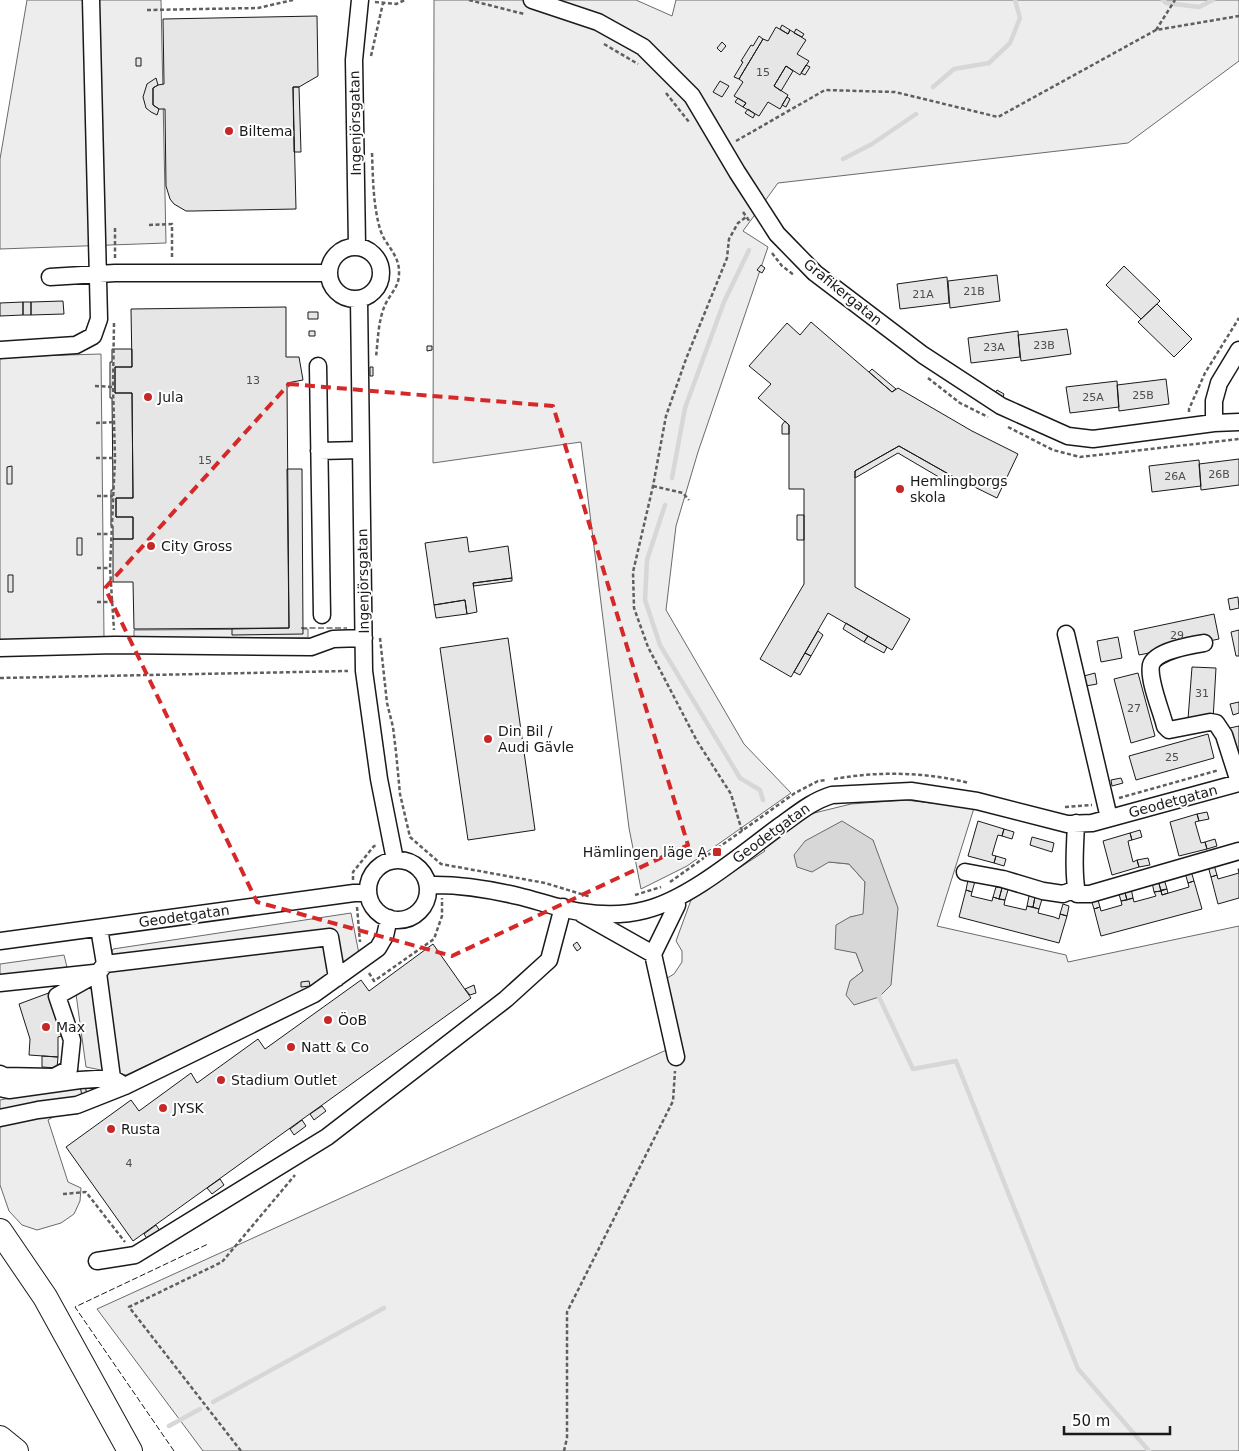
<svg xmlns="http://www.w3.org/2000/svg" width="1239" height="1451" font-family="'DejaVu Sans',sans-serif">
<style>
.built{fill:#ededed;stroke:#6a6a6a;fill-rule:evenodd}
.water{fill:#d7d7d7;stroke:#6a6a6a}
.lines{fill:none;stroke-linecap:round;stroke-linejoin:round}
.stream{stroke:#d7d7d7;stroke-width:4.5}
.building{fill:#e6e6e6;stroke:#1a1a1a}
.minor-casing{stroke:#1a1a1a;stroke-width:19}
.highway-casing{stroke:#1a1a1a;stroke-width:26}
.path{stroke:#5f5f5f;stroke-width:2.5;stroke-dasharray:4 2.5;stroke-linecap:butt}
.minor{stroke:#fff;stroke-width:16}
.highway{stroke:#fff;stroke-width:24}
.fence{stroke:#1a1a1a;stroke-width:1;stroke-dasharray:6 2.5;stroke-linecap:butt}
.marked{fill:none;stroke:#d62828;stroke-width:4;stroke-dasharray:10 6;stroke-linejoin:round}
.poi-dot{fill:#c62828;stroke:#fff;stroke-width:2}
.labels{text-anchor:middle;stroke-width:4;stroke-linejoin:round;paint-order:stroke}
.number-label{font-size:11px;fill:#4d4d4d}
.street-label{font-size:14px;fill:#1a1a1a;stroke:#fff}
.poi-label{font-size:14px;fill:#1a1a1a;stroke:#fff;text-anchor:start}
</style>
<rect width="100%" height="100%" fill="#fff"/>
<path class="built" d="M 27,0 L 161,0 L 166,243 L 0,249 L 0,159 Z
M 434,0 L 636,0 L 672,16 L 676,0 L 1239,0 L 1239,61 L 1128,143 L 778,183 L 743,231 L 768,247 L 698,452 L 676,526 L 666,610 L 744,744 L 791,793 L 687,866 L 641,889 L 629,828 L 581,442 L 433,463 Z
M 101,354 L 104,638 L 0,640 L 0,357 Z
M 308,629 L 308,638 L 134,638 L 134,630 Z
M 905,800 L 974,808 L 937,926 L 1066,955 L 1068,962 L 1239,926 L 1239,1451 L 203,1451 L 97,1309 L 673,1047 L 659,983 L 674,974 L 682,962 L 682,951 L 676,941 L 691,900 L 765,851 L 760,846 L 806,815 L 851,804 ZM 873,840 L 879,997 L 850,981 L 863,971 L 856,953 L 850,917 L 864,915 L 865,882 L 849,864 L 829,862 Z
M 351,913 L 359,954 L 311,988 L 126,1075 L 86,1067 L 76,994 L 104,975 L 113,949 Z
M 64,955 L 67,967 L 0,976 L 0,964 Z
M 83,1084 L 85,1098 L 48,1120 L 68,1182 L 81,1188 L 80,1201 L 74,1214 L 61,1223 L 37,1230 L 22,1225 L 9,1211 L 0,1185 L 0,1100 Z"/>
<path class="water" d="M 842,821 L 873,840 L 898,908 L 891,985 L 879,997 L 854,1005 L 846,995 L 850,981 L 863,971 L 856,953 L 835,949 L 836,925 L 850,917 L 863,914 L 865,882 L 849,864 L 829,862 L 812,872 L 797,867 L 794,855 L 805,841 Z"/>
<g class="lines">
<path class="stream" d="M 1163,0 L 1166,3 L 1199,7 L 1213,0
M 933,87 L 954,69 L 989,63 L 1010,43 L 1020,18 L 1015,0
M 843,159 L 872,144 L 916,114
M 672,478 L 685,408 L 724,302 L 749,250
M 665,505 L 647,560 L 645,600 L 660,645 L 740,778 L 760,790 L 763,800
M 880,991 L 879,997 L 913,1069 L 956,1061 L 1078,1369 L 1149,1451
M 213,1402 L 384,1308
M 169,1426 L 200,1409"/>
</g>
<path class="building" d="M 317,16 L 318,76 L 299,87 L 293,87 L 296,209 L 193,211 L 186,211 L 174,204 L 170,199 L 166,186 L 165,109 L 159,109 L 153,105 L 153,88 L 158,85 L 164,84 L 163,19 Z
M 782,25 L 790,30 L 788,34 L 780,29 Z
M 776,27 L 788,34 L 790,30 L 806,40 L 797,54 L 809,61 L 800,75 L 786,66 L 774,86 L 788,95 L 780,109 L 768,102 L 759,116 L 743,107 L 746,103 L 734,96 L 743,82 L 739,79 L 763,39 L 768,41 Z
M 796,29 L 804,34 L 802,37 L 794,33 Z
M 759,36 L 763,39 L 739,79 L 734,77 L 743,62 L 741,61 L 751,45 L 753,46 Z
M 722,42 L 726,46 L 721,52 L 717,48 Z
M 136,58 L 141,58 L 141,66 L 136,66 Z
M 806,65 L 810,67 L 805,75 L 801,73 Z
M 786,66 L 793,71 L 781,91 L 774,86 Z
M 156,78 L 158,85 L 153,88 L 153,105 L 159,109 L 157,115 L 151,112 L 146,108 L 143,97 L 147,84 Z
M 720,81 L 729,86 L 722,97 L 713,92 Z
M 293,87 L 299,87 L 301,152 L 294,152 Z
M 787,97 L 790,99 L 786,107 L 782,105 Z
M 738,98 L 746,103 L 743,107 L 735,102 Z
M 748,109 L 755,114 L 753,118 L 745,113 Z
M 761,265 L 765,268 L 762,273 L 757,270 Z
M 1124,266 L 1160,301 L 1141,319 L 1106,285 Z
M 997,275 L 1000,301 L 950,308 L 948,281 Z
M 947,277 L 949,303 L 900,309 L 897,284 Z
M 63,301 L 64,314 L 31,315 L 31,302 Z
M 23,302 L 31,302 L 31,315 L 23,315 Z
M 23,302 L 23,315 L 0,316 L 0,303 Z
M 1157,304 L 1192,339 L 1174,357 L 1138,322 Z
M 286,307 L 286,357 L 299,357 L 303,380 L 287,383 L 289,628 L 134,629 L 133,582 L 113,582 L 113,539 L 133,539 L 133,517 L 116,517 L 116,498 L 133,498 L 132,393 L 115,393 L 115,367 L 132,367 L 131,309 Z
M 308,312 L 318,312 L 318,319 L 308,319 Z
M 811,322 L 892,392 L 898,388 L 972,431 L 1018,454 L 997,498 L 952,476 L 899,446 L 855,471 L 855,587 L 910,619 L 892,650 L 828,613 L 791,677 L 760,659 L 804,584 L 804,489 L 789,489 L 789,425 L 758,398 L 771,384 L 749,366 L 787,323 L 800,335 Z
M 1067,329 L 1071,354 L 1021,361 L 1018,335 Z
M 309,331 L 315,331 L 315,336 L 309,336 Z
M 1018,331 L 1020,357 L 971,363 L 968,338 Z
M 427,346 L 432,346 L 432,350 L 427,351 Z
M 112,349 L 132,349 L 132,367 L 115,367 L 115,393 L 132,393 L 133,498 L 116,498 L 116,517 L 133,517 L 133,539 L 113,539 L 113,526 L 111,526 L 111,490 L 113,490 L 112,398 L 110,398 L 110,362 L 112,362 Z
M 370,367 L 373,367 L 373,376 L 370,376 Z
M 872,369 L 896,389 L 892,392 L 869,372 Z
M 1166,379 L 1169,404 L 1119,411 L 1117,385 Z
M 1117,381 L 1119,407 L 1070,413 L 1066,387 Z
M 997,390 L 1004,394 L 1003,397 L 995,393 Z
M 785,421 L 789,425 L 789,434 L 782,434 L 782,425 Z
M 899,446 L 952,476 L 949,483 L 898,453 L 855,478 L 855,471 Z
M 1239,459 L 1239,485 L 1201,490 L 1199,464 Z
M 1199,460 L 1201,486 L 1152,492 L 1149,466 Z
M 12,466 L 12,484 L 7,484 L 7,467 Z
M 287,469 L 302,469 L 303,634 L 232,635 L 232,629 L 289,628 Z
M 797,515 L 804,515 L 804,540 L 797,540 Z
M 467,537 L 469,552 L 508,546 L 512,578 L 473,583 L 477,612 L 467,614 L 465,600 L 434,605 L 425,543 Z
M 77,538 L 82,538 L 82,555 L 77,555 Z
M 8,575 L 13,575 L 13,592 L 8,592 Z
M 512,578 L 512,581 L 474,586 L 473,583 Z
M 1238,597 L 1239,608 L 1230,610 L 1228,599 Z
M 465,600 L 467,614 L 436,618 L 434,605 Z
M 1214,614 L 1219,639 L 1139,655 L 1134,631 Z
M 846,623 L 868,636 L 864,642 L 843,629 Z
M 1239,630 L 1239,656 L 1236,656 L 1231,632 Z
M 818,631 L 823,635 L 811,656 L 805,653 Z
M 868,636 L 887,647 L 884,653 L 864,642 Z
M 1118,637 L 1122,658 L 1101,662 L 1097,641 Z
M 508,638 L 535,830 L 468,840 L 440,648 Z
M 805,653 L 811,656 L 800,675 L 794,672 Z
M 1192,667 L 1216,668 L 1213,720 L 1188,719 Z
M 1095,673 L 1097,684 L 1086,686 L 1084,676 Z
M 1138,673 L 1155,736 L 1131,743 L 1114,679 Z
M 1239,702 L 1239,713 L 1233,715 L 1230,704 Z
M 1239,726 L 1239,751 L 1232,753 L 1225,729 Z
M 1208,734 L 1214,758 L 1136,780 L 1129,756 Z
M 1121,778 L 1123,783 L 1112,786 L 1111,780 Z
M 1207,812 L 1209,819 L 1199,821 L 1197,814 Z
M 1197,814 L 1199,821 L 1195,822 L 1201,843 L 1205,842 L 1207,849 L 1179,856 L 1170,822 Z
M 978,821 L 1004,829 L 1002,836 L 998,835 L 997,838 L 992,855 L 996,856 L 994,863 L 968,856 Z
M 1004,829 L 1014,832 L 1012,839 L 1002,836 Z
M 1140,830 L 1142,837 L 1132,840 L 1130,833 Z
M 1130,833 L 1132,840 L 1128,841 L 1129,846 L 1133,862 L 1137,860 L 1139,867 L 1112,875 L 1103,841 Z
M 1032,837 L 1054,843 L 1052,852 L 1030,845 Z
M 1215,839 L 1217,846 L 1207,849 L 1205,842 Z
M 996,856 L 1006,859 L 1004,866 L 994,863 Z
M 1148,858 L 1150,865 L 1139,867 L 1137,860 Z
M 1214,865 L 1217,875 L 1211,877 L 1208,866 Z
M 1238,869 L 1239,869 L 1239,898 L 1218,904 L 1211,877 L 1217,875 L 1218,879 L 1239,873 Z
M 1191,871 L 1194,881 L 1188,883 L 1185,873 Z
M 1164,879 L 1167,889 L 1161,891 L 1158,880 Z
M 968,880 L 975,881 L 972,892 L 966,890 Z
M 1158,880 L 1161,891 L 1154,892 L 1152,882 Z
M 1194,881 L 1202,909 L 1101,936 L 1094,909 L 1100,907 L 1101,911 L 1122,905 L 1121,901 L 1133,898 L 1134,902 L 1149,898 L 1156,896 L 1154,892 L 1161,891 L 1162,895 L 1189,887 L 1188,883 Z
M 996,887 L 1002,888 L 999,899 L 993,897 Z
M 1002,888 L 1008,890 L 1005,900 L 999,899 Z
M 1131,888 L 1133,898 L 1127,900 L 1124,889 Z
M 1124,889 L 1127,900 L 1121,901 L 1118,891 Z
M 1167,889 L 1168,893 L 1162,895 L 1161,890 Z
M 966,890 L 972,892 L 971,896 L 992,901 L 993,897 L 999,899 L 1005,900 L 1004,905 L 1026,910 L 1027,906 L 1039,909 L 1038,913 L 1054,917 L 1059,919 L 1060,914 L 1067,916 L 1059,943 L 959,917 Z
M 1029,896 L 1035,897 L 1033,907 L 1027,906 Z
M 1035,897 L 1042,899 L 1039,909 L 1033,907 Z
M 1097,897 L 1100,907 L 1094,909 L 1091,899 Z
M 1063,904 L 1069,906 L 1067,916 L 1060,914 Z
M 577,942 L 581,948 L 577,951 L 573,945 Z
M 433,944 L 471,998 L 133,1241 L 66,1147 L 131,1100 L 139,1111 L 191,1073 L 197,1083 L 258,1039 L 265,1049 L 361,980 L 369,991 Z
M 309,981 L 310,986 L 301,987 L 301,982 Z
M 474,985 L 476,993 L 470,995 L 465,989 Z
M 54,991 L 68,1034 L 58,1037 L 58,1057 L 29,1055 L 30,1039 L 19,1004 Z
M 42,1056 L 58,1057 L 57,1068 L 42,1067 Z
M 85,1085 L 87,1095 L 82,1096 L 80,1086 Z
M 322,1106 L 326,1111 L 314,1120 L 310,1114 Z
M 302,1120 L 306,1126 L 294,1135 L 290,1129 Z
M 220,1179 L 224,1185 L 212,1194 L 207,1188 Z
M 156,1225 L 160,1231 L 148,1240 L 144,1234 Z"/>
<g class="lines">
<defs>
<path id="minor" d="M 532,0 L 598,22 L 643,47 L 692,96 L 737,172 L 777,234 L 815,273 L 923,355 L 1001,406 L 1068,436 L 1093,439 L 1214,423 L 1239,422
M 357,246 L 354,60 L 360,0
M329 273a26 26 0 1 1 52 0a26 26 0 1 1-52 0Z
M 50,277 L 115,273 L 329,273
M 359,299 L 364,671 L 379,779 L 395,860
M 0,350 L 76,345 L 93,336 L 99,319 L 91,0
M 318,366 L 322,615
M 1214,423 L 1214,401 L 1219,383 L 1239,350
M 319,451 L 361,450
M 1066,634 L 1109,818
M 1204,643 C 1192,645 1155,651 1151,665 C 1148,680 1161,710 1165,726 L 1169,730 L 1210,722 L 1216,723 L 1224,735 L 1239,782
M 0,648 L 115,645 L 311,647 L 333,639 L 364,638
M 1076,823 C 1075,847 1073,871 1077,894 L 1090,894 L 1239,851
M368 890a30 30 0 1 1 60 0a30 30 0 1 1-60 0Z
M 965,872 L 1003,879 L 1043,891 L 1063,894 L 1076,889
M 428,885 C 458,884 489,889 518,896 C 539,901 560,909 581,912 C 601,915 626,915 645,910 C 690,899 743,853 780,826 C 797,814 812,801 832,795 L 911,791 L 977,801 L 1067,824 L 1092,823 L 1239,783
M 582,914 L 653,954 L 676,1057
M 99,928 L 105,964 L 98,973 L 112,1078 L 125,1086
M 0,941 L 354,893 L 368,893
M 653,954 L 677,905 L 676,898
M 105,964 L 330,937 L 337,978
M 0,983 L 94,973
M 0,1074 L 4,1076 L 54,1077 L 69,1069 L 72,1040 L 57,996 L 98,973
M 0,1088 L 9,1090 L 80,1080 L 112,1078
M 0,1118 L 38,1110 L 77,1105 L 125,1086 L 314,994 L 378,948 L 385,936 L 389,918
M 97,1261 L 135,1255 L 327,1137 L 506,999 L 549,960 L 563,907"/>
<path id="highway" d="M 0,1231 L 45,1297 L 130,1451
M 0,1438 L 16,1451"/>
</defs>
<use href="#minor" class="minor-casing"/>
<use href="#highway" class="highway-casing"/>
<path class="path" d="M 469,0 L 524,14
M 375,2 L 396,4 L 405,0
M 147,10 L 258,8 L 293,0
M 1156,30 L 1175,0
M 604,44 L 638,64
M 371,56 L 383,3
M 666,93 L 689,122
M 736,141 L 825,90 L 895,92 L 998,117 L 1156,30 L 1239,16
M 372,153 C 373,179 373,204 380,229 C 385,246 400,254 399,274 C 399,287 390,294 385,305 C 378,321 378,340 376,357
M 743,212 L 750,222
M 149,225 L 172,224 L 172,259
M 772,253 L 782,266 L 794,275
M 115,258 L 115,227
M 114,323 L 113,387 L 115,458 L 110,568 L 114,630
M 928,378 L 960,403 L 988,417
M 95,386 L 113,387
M 1189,412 L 1189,409 L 1205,373 L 1239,318
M 96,423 L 114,422
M 1008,427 L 1053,450 L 1080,457 L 1239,439
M 96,458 L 115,458
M 653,486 L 683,493 L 689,500
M 97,496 L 113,496
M 97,534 L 110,534
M 97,568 L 110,568
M 97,602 L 113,602
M 380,638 L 387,703 L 393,727 L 396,752 L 400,794 L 410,837 L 441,864 L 545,883 L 591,897
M 0,678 L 348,671
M 834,779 C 878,771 926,772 969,783
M 1119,798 L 1219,770
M 1065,807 L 1092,805
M 742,831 L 731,794 L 697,741 L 648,647 L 634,608 L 633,572 L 653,486 L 666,416 L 686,359 L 727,258 L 729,239 L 738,223 L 746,217
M 353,880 L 353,872 L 374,846 L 378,846
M 670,882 L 795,793 L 818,781 L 826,780
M 635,895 L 661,887
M 357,907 L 360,942
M 369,973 L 374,981 L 434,939 L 442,916 L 442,898
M 63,1194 L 86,1192 L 125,1242
M 241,1451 L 129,1307 L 222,1262 L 295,1175
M 564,1451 L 567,1438 L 567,1312 L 673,1101 L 675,1071"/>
<use href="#minor" class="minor"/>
<use href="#highway" class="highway"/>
<path class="fence" d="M 301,628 L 347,628
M 174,1451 L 75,1307 L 208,1244"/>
</g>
<path class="marked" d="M 289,384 L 553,406 L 688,845 L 452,956 L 257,902 L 105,588 Z"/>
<g class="poi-dot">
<circle cx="229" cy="131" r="5"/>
<circle cx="148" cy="397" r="5"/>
<circle cx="900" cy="489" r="5"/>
<circle cx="151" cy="546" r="5"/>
<circle cx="488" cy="739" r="5"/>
<rect x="712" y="847" width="10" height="10" rx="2.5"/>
<circle cx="328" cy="1020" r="5"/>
<circle cx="46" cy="1027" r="5"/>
<circle cx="291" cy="1047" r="5"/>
<circle cx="221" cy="1080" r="5"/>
<circle cx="163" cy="1108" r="5"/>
<circle cx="111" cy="1129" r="5"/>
</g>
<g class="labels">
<g class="number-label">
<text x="763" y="76">15</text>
<text x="974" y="295">21B</text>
<text x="923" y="298">21A</text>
<text x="1044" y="349">23B</text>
<text x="994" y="351">23A</text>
<text x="253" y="384">13</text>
<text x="1143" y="399">25B</text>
<text x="1093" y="401">25A</text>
<text x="205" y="464">15</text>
<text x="1219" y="478">26B</text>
<text x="1175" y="480">26A</text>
<text x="1177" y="639">29</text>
<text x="1202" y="697">31</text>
<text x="1134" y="712">27</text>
<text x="1172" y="761">25</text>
<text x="129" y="1167">4</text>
</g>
<g class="street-label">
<text transform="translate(355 123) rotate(-91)" y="5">Ingenjörsgatan</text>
<text transform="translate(843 292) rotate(39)" y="5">Grafikergatan</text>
<text transform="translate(363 581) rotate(-91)" y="5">Ingenjörsgatan</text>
<text transform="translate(1173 801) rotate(-15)" y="5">Geodetgatan</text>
<text transform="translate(771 833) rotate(-36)" y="5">Geodetgatan</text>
<text transform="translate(184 916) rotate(-8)" y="5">Geodetgatan</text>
</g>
<g class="poi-label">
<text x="239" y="136">Biltema</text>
<text x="158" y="402">Jula</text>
<text x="910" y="486">Hemlingborgs<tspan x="910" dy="16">skola</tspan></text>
<text x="161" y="551">City Gross</text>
<text x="498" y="736">Din Bil /<tspan x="498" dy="16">Audi Gävle</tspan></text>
<text x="707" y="857" text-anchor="end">Hämlingen läge A</text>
<text x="338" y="1025">ÖoB</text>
<text x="56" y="1032">Max</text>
<text x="301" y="1052">Natt &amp; Co</text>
<text x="231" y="1085">Stadium Outlet</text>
<text x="173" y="1113">JYSK</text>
<text x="121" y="1134">Rusta</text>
</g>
</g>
<path d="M1064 1426v8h106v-8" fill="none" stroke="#1a1a1a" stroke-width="2.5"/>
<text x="1072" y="1426" font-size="15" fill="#1a1a1a" stroke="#ffffff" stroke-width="4" paint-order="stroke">50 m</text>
</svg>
